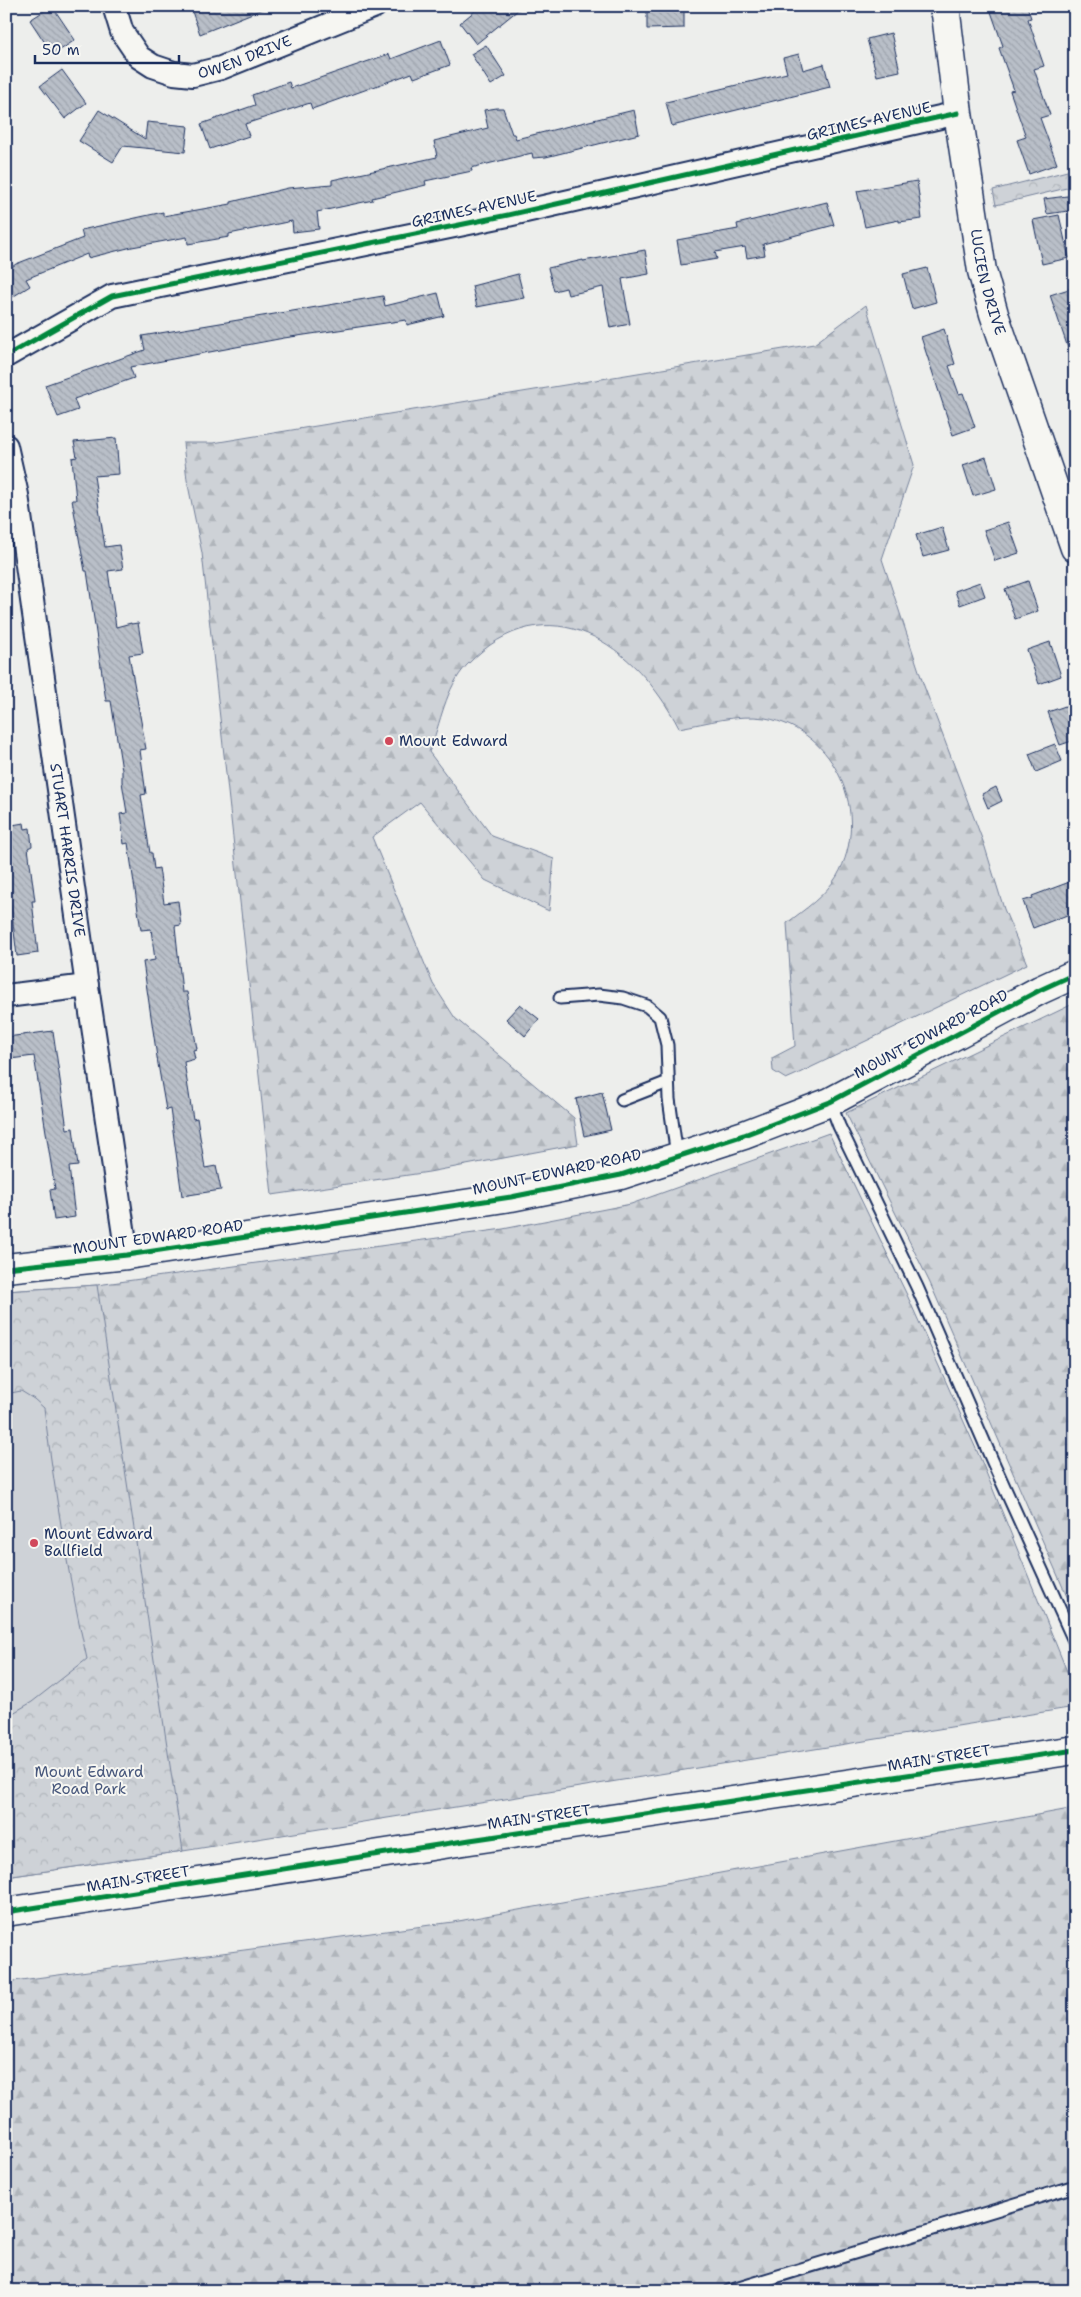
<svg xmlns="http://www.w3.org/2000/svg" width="1081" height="2297" font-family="'Shantell Sans',sans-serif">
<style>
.forest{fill:url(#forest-firs);stroke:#74809a}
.park{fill:url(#park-crowns);stroke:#74809a}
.pitch{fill:#ced2d7;stroke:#74809a}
.building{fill:url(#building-back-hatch);stroke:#1b2f5e}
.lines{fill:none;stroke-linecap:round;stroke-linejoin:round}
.service-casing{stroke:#1b2f5e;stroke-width:15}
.minor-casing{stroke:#1b2f5e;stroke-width:26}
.tertiary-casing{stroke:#1b2f5e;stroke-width:31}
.primary-casing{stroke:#1b2f5e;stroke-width:31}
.service{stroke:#f6f6f2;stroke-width:11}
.minor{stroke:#f6f6f2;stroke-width:22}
.tertiary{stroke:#f6f6f2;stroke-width:28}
.primary{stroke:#f6f6f2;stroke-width:28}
.cycleway-casing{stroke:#f6f6f2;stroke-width:8}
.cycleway{stroke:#00873e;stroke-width:5}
.poi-dot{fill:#d1495b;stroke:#f6f6f2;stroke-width:2}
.labels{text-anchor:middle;stroke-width:4;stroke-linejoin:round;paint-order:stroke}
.street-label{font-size:15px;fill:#1b2f5e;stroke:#f6f6f2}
.poi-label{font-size:15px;fill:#1b2f5e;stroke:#f6f6f2;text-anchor:start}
.park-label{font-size:15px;fill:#48587c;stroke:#f6f6f2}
</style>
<defs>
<pattern id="forest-firs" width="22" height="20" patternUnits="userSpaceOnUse" patternTransform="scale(1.25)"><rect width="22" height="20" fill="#ced2d7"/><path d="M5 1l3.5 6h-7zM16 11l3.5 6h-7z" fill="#b0b5bb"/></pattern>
<pattern id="park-crowns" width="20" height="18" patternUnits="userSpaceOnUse" patternTransform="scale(1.25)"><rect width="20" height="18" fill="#ced2d7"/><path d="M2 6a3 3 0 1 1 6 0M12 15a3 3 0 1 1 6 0" fill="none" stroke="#b0b5bb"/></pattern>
<pattern id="building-back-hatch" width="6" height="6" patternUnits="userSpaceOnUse" patternTransform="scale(1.25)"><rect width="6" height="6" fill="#b9bfc8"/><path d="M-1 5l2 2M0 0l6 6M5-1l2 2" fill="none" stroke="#9ea4ae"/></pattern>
</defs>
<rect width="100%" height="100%" fill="#edeeec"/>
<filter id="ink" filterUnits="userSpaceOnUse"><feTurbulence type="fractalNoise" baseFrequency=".02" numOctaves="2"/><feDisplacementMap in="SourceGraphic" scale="10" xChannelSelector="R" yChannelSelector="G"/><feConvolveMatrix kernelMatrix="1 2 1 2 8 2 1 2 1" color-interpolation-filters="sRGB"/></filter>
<g filter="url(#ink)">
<path class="forest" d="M 866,305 L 914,465 L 882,559 L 924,686 L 984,844 L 1004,909 L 1027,964 L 795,1075 L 786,1079 L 773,1071 L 772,1058 L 795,1046 L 787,923 C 805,909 825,896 837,876 C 872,815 836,730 765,718 C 736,714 708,723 679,728 C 636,645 548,581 467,665 C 445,688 441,723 429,752 L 492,836 L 554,859 L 549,911 L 485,880 L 420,802 L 372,837 L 433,984 L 455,1018 L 574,1118 L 578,1144 L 429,1172 L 272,1195 L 202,553 L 187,480 L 183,443 L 213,443 L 814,344 Z
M 1075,1003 L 1075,1615 L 930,1283 L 846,1113 Z
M 829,1133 L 907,1295 L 981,1460 L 1075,1691 L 1075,1707 L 183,1851 L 6,1877 L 6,1291 L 97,1285 L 503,1229 L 631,1204 Z
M 1075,1808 L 1075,2291 L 6,2291 L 6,1982 L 453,1922 Z"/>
<path class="park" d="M 1075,169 L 1075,186 L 996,205 L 993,190 Z
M 97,1285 L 183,1851 L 6,1877 L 6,1291 Z"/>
<path class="pitch" d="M 21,1391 L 34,1399 L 44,1408 C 55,1493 68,1576 87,1659 L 32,1702 L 6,1717 L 6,1394 Z"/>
<path class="building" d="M 52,6 L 75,40 L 53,55 L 30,20 Z
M 190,6 L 264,6 L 265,8 L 200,34 Z
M 481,6 L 523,6 L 476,44 L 460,23 Z
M 647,6 L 684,6 L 684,28 L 647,29 Z
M 989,6 L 1027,6 L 1031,18 L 1028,19 L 1044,66 L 1034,69 L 1050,115 L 1040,118 L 1057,164 L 1029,174 L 1017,140 L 1026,137 L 1010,91 L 1014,90 L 999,48 L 1003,46 Z
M 891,33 L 900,71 L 877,76 L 867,39 Z
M 441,40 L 450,65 L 414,78 L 412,73 L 312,109 L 310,103 L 245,124 L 249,136 L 210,149 L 201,124 L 255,105 L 252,95 L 289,82 L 291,88 L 389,54 L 391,59 Z
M 486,45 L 506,76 L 491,85 L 471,54 Z
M 799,54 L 803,70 L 824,64 L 830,87 L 672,126 L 666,102 L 787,73 L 783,58 Z
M 62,70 L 86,103 L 65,119 L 40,86 Z
M 497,108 L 503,108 L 512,134 L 514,134 L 516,139 L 634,110 L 639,134 L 546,157 L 533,158 L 532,153 L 471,168 L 472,171 L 425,181 L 426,185 L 372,198 L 373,200 L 317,212 L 319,229 L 293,232 L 292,221 L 229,234 L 229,237 L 188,244 L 187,237 L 132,247 L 88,258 L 87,254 L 26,279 L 30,286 L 6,301 L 6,271 L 16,264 L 83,238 L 81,230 L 163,212 L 163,216 L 231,204 L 231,202 L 288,188 L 332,184 L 332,180 L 437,157 L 434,141 L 488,128 L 484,110 Z
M 99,110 L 145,139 L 147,122 L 188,126 L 185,152 L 123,146 L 113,162 L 79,141 Z
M 917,181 L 922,219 L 899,222 L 899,220 L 865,227 L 857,191 Z
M 1075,195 L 1075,210 L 1047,214 L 1044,199 Z
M 827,202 L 834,225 L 763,244 L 765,255 L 747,258 L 745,247 L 715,252 L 717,259 L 681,265 L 677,240 L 738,229 L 737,224 Z
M 1059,215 L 1069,258 L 1042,264 L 1033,220 Z
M 645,250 L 649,274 L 622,279 L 630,324 L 610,328 L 603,287 L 568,295 L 566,288 L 554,291 L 548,268 L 583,260 L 583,261 Z
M 927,268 L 936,302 L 912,309 L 903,274 Z
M 518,274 L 524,298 L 477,307 L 472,286 Z
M 1075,287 L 1075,359 L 1072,360 L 1050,295 Z
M 438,293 L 444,316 L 407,325 L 406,320 L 284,338 L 130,367 L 134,378 L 74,399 L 78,410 L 58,417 L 45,385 L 145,350 L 142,336 L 383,296 L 385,306 Z
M 944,329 L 955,364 L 949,366 L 959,394 L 963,393 L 975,427 L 953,435 L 921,337 Z
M 116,438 L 119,474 L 94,476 L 105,547 L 119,545 L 123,569 L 108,571 L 116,627 L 131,623 L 131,624 L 138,623 L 143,653 L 129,655 L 146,749 L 140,750 L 146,794 L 141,795 L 150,853 L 152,853 L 154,869 L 159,868 L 164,903 L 178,901 L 181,925 L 175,926 L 182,992 L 187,992 L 197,1049 L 193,1050 L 195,1059 L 184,1062 L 193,1119 L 197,1118 L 205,1168 L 216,1166 L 221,1190 L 182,1196 L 170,1109 L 166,1110 L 158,1064 L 143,962 L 155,960 L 151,929 L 141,930 L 128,843 L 124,844 L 120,814 L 127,813 L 122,782 L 122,770 L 111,701 L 106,701 L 87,571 L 85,571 L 72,500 L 76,500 L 72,458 L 77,457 L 74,442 Z
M 986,457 L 996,489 L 973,496 L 963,465 Z
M 1008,522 L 1019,553 L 995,561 L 984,530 Z
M 942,527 L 949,550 L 923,557 L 916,535 Z
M 1028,581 L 1038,611 L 1015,619 L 1005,589 Z
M 980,582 L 985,596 L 960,605 L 955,591 Z
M 1050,642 L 1061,676 L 1039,684 L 1027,650 Z
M 1071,704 L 1075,715 L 1075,740 L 1060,745 L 1048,712 Z
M 1055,744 L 1062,761 L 1036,772 L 1029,754 Z
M 996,787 L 1002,801 L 988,808 L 982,794 Z
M 24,823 L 25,829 L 30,828 L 32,846 L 28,848 L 35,901 L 32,901 L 38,953 L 17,956 L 6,866 L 6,826 Z
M 1075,880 L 1075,912 L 1033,928 L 1023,901 L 1033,898 L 1032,896 Z
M 520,1004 L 539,1019 L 525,1036 L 506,1019 Z
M 53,1031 L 67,1129 L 73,1128 L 78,1166 L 69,1167 L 75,1217 L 54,1220 L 50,1190 L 55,1189 L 34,1056 L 10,1059 L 7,1037 Z
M 602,1092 L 611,1130 L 584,1136 L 576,1099 Z"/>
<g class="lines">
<defs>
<path id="service" d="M 560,998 L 599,995 L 623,998 L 647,1006 L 660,1017 L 667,1045 L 669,1099 L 677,1156
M 622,1100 L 668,1082
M 830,1102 L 839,1126 L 917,1287 L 992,1460 L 1075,1643
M 729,2291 L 1075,2186"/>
<g id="minor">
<path id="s1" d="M 114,6 L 122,32 L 139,57 L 153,66 L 174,73 L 193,75 L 221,68 L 375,6"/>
<path d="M 6,356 L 112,296 L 508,215 L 958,113"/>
<path id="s2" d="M 6,446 L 17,495 L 87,986 L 127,1255"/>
<path d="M 6,996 L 87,986"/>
</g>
<g id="tertiary">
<path id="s3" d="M 943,6 L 946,14 L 958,113 L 982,271 L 994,314 L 1075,548"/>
<path d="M 6,1268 L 127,1255 L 511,1197 L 621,1175 L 744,1135 L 830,1102 L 1040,990 L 1075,974"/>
</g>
<path id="primary" d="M 6,1912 L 470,1840 L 1075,1750"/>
</defs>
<use href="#service" class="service-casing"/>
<use href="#minor" class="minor-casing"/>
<use href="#tertiary" class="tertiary-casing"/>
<use href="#primary" class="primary-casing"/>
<use href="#service" class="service"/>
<use href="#minor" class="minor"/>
<use href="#tertiary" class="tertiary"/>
<use href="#primary" class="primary"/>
<defs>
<path id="cycleway" d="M 6,356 L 112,296 L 508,215 L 958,113
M 6,1268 L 127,1255 L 511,1197 L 621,1175 L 744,1135 L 830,1102 L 1040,990 L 1075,974
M 6,1912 L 470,1840 L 1075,1750"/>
</defs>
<use href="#cycleway" class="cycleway-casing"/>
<use href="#cycleway" class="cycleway"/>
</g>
</g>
<g class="poi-dot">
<circle cx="389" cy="741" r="5"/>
<circle cx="34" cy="1543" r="5"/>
</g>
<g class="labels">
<g class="street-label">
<text dy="5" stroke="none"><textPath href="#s1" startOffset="170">OWEN DRIVE</textPath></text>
<text transform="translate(869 121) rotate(-13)" y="5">GRIMES AVENUE</text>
<text transform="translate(474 209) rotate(-12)" y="5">GRIMES AVENUE</text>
<text dy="5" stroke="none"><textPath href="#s3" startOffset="280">LUCIEN DRIVE</textPath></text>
<text dy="5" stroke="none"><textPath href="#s2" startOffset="409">STUART HARRIS DRIVE</textPath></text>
<text transform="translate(931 1034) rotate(-28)" y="5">MOUNT EDWARD ROAD</text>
<text transform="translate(557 1172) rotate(-12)" y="5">MOUNT EDWARD ROAD</text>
<text transform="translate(158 1237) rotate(-8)" y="5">MOUNT EDWARD ROAD</text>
<text transform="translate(939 1758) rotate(-9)" y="5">MAIN STREET</text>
<text transform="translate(539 1817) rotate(-8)" y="5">MAIN STREET</text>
<text transform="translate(138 1879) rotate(-9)" y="5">MAIN STREET</text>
</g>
<g class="poi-label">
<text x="399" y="746">Mount Edward</text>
<text x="44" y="1539">Mount Edward<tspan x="44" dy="17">Ballfield</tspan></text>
</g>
<g class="park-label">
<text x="89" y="1777">Mount Edward<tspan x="89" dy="17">Road Park</tspan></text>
</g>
</g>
<rect width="1081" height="2297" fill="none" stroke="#f6f6f2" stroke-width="25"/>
<rect x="12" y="12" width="1056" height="2272" fill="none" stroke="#1b2f5e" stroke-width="2" filter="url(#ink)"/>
<path d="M35 55v8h144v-8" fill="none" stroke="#1b2f5e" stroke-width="2.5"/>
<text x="42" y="55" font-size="15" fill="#1b2f5e" stroke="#f6f6f2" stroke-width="4" paint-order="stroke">50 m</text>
</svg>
